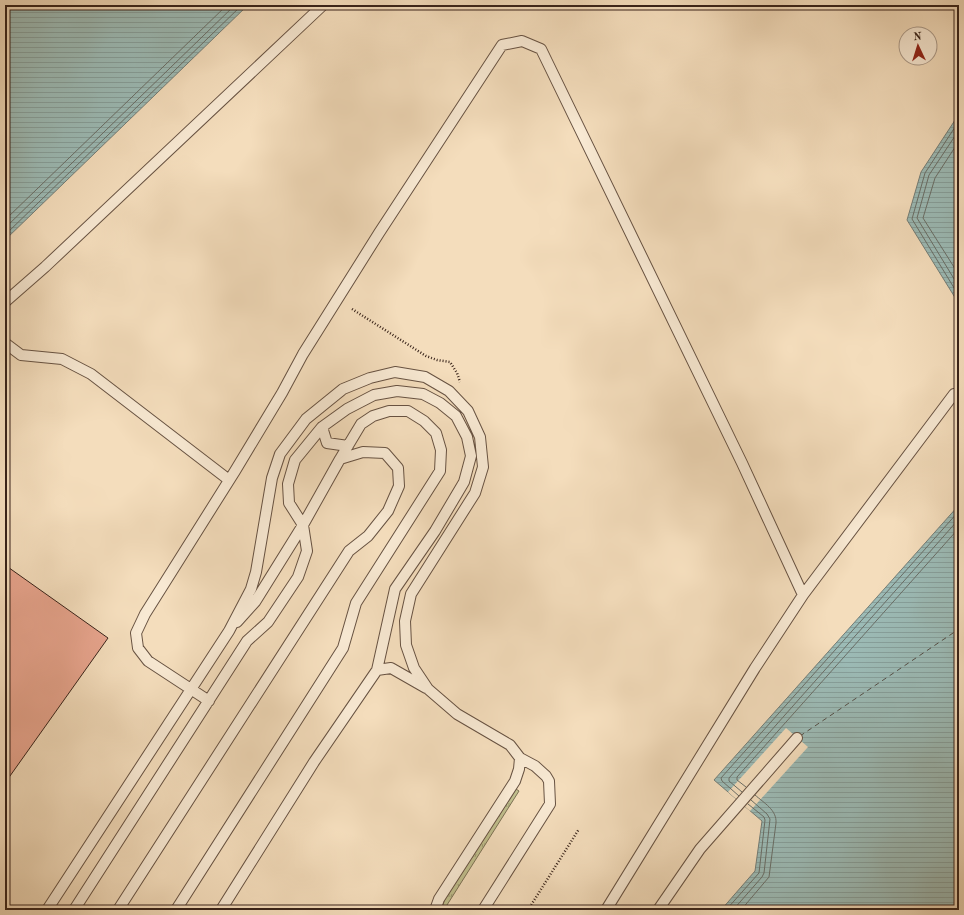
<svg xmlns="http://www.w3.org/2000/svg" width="964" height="915" font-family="'Old Standard TT',serif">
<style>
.grass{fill:url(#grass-tufts);stroke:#7c7154}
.water{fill:url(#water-rules);stroke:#747e78}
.pier{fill:#f4ddbc}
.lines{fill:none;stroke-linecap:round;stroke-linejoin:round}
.shore{stroke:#6a6f68;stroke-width:1}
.ferry{stroke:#565149;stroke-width:1;stroke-dasharray:5 4;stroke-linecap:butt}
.building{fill:#e7a48d;stroke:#38231a}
.service-casing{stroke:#675242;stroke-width:12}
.path{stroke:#38231a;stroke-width:2.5;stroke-dasharray:1 2;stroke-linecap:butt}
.service{stroke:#f8e9d3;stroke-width:10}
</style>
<defs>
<pattern id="grass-tufts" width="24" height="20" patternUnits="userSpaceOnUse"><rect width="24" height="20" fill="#c0bf8d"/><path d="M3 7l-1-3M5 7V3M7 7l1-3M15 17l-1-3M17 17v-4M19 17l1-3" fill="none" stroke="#9d9b72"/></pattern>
<pattern id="water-rules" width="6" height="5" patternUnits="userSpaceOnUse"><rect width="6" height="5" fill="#9cbbb6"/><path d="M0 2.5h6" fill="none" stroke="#87a09c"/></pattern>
</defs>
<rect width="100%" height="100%" fill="#f4ddbc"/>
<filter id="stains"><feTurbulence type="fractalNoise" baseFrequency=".005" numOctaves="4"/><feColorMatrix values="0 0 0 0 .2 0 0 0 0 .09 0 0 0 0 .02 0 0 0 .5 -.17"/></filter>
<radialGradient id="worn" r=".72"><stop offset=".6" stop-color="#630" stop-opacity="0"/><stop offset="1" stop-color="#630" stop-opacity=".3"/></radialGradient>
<path class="grass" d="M 516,789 L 519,791 L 447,905 L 446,910 L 441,910 L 445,899 Z"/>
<path class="water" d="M 5,5 L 248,5 L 5,240 Z
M 959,114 L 959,304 L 907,220 L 921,172 Z
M 959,505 L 959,910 L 721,910 L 755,871 L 762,821 L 714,780 Z"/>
<path class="pier" d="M 786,728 L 808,747 L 750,811 L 728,792 Z"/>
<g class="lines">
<path class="shore" d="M 959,121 L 925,173 L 912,219 L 959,296
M 959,130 L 929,175 L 917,218 L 959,287
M 959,141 L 935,178 L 923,218 L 959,275
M 5,220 L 227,5
M 5,228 L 235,5
M 5,235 L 242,5
M 746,787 L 737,780 L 737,777 L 959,528
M 742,792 L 729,781 L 729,778 L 959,519
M 739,796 L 722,781 L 721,778 L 959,511
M 726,910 L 759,873 L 765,820 L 764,817 L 748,804
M 733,910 L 762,877 L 764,873 L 770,819 L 767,814 L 751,800
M 741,910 L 769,877 L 776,823 C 777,810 764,803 755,795"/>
<path class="ferry" d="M 800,736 L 959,629"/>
</g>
<path class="building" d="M 5,565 L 108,638 L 5,783 Z"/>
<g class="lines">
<defs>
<path id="service" d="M 5,302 L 45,267 L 323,5
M 5,343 L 21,355 L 62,359 L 91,374 L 229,480
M 322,427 L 327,443 L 348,446
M 377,670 L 391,668 L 426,688
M 209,701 L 148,661 L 138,648 L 136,633 L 145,614 L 235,471 L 282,393 L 303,354 L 379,233 L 502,45 L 522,41 L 541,49 L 742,463 L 803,595
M 47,910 L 229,631 L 251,589 L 256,572 L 272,478 L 280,454 L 306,419 L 343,389 L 370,378 L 395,372 L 425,377 L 449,391 L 468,411 L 480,437 L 483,467 L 475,493 L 411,594 L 405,621 L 406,645 L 414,668 L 428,689 L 457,714 L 510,745 L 520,758 L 535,766 L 546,776 L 549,781 L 550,804 L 483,910
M 74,910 L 247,641 L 268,622 L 298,577 L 307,551 L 303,525 L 289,503 L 288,484 L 295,460 L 322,427 L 347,409 L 374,395 L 397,391 L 423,394 L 440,403 L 456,416 L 467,437 L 471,456 L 464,482 L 435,531 L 395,589 L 377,670 L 314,762 L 221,910
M 118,910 L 349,551 L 368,536 L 388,511 L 399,486 L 398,468 L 385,453 L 363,452 L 340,459
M 176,910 L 343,648 L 356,603 L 440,471 L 441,450 L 436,433 L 424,421 L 408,411 L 389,411 L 373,416 L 361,424 L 340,459 L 303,525 L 255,602 L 237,622
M 435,910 L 439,899 L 515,781 L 519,769 L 520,758
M 606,910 L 755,668 L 803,595 L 954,394
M 658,910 L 700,849 L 797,738"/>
</defs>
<use href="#service" class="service-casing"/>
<path class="path" d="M 352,309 L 426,356 L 437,360 L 450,362 L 457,373 L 460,382
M 528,910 L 579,829"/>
<use href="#service" class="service"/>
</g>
<rect width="964" height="915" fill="none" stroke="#f4ddbc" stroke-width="20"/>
<rect x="6" y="6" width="952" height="903" fill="none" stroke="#38231a" stroke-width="2"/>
<rect x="10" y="10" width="944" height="895" fill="none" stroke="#38231a"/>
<g transform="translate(918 46) rotate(356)"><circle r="19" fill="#f8e9d3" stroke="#ab9a89"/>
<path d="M0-3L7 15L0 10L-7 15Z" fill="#8f2418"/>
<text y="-6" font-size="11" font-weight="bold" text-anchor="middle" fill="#38231a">N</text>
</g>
<rect width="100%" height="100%" filter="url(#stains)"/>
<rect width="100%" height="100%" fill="url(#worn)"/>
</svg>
